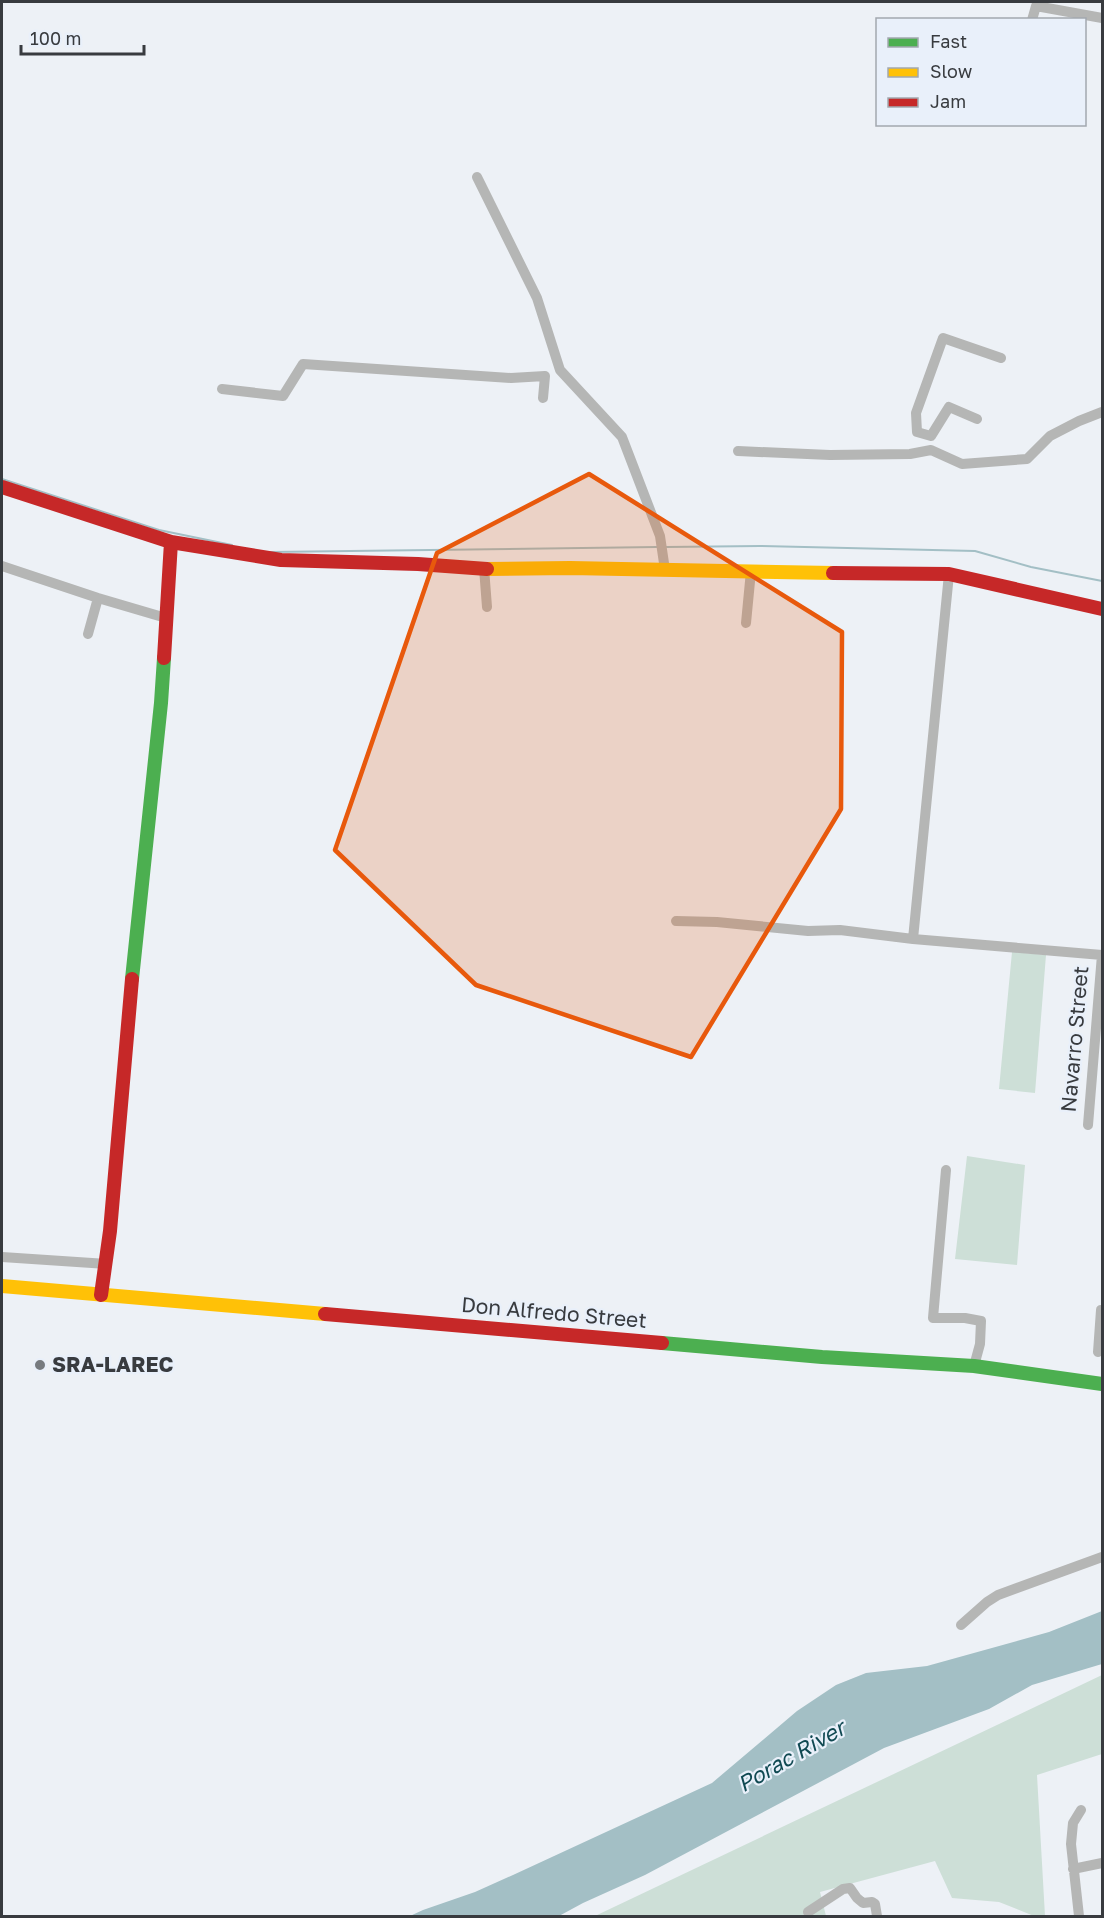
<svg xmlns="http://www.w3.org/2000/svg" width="1104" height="1918" font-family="'Golos Text',sans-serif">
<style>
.green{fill:#cddfd7}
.water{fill:#a3bfc5}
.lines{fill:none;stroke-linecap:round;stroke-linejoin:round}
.stream{stroke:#a3bfc5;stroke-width:2}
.street{stroke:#b5b6b5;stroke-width:10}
.fast{stroke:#4caf50;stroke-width:14}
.slow{stroke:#ffc107;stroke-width:14}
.jam{stroke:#c62828;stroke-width:14}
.marked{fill:#e8590c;fill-opacity:0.2;stroke:#e8590c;stroke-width:4.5;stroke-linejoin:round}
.poi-dot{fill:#777b7f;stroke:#e9f0fa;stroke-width:2}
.labels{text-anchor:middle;stroke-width:4.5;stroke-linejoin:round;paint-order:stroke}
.street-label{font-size:21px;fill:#383b3f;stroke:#e9f0fa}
.poi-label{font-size:21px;font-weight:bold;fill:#383b3f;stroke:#e9f0fa;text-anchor:start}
.water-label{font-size:22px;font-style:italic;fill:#104952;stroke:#e9f0fa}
</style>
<rect width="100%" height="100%" fill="#edf1f6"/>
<path class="green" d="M 1012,952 L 1046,955 L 1035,1093 L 999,1089 Z
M 967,1156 L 1025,1165 L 1017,1265 L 955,1259 Z
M 1102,1675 L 1102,1754 L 1037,1775 L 1045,1916 L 1034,1916 L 999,1902 L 952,1898 L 935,1861 L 820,1892 L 826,1916 L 595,1916 Z"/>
<path class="water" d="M 1102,1611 L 1102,1664 L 1032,1685 L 989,1709 L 884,1748 L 645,1875 L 583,1903 L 559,1916 L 410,1916 L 423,1910 L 475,1892 L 513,1875 L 712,1783 L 797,1711 L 836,1685 L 866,1673 L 927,1666 L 1049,1632 Z"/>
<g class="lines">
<path class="stream" d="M 2,479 L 159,530 L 232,545
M 666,547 L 760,546 L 975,551 L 1031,567 L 1102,581
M 270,552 L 657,547"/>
<path class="street" d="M 1032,20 L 1036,6 L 1102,18
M 477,177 L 537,298 L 560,370 L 622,437 L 660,536 L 665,570
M 222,389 L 283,396 L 303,364 L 511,378 L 545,376 L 543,398
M 977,419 L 949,407 L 931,436 L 917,432 L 916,413 L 943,338 L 1001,358
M 738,451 L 830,455 L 910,454 L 931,450 L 962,464 L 1027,459 L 1050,436 L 1079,421 L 1102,412
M 2,566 L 98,598 L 166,618
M 484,568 L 487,607
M 746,623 L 751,571
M 88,634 L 98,598
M 676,921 L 717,922 L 808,931 L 840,930 L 913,939 L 1102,955
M 913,939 L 949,574
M 1088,1125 L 1102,955
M 946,1170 L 933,1318 L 965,1318 L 981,1321 L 980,1344 L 974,1366
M 2,1257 L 107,1264
M 1098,1352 L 1101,1310 L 1102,1310
M 961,1625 L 987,1602 L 998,1595 L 1102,1557
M 1073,1869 L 1102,1863
M 808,1912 L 843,1889 L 850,1888 L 857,1898 L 863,1903 L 872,1902 L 875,1904 L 877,1916
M 1079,1916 L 1071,1844 L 1073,1823 L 1081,1810"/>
<path class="fast" d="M 132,979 L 161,703 L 164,658
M 662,1343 L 822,1357 L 974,1366 L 1102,1384"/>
<path class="slow" d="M 487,569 L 570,568 L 833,573
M 2,1286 L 325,1314"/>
<path class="jam" d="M 2,487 L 171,542 L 281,560 L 418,564 L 487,569
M 833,573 L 949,574 L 1102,609
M 164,658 L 171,542
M 101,1295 L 110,1231 L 132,979
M 325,1314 L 662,1343"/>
</g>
<path class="marked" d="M 589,474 L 842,632 L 841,809 L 691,1057 L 476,985 L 335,850 L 437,553 Z"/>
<circle class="poi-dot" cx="40" cy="1365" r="6"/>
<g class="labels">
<g class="street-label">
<text transform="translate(1075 1039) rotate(-85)" y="7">Navarro Street</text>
<text transform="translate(554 1313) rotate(5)" y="7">Don Alfredo Street</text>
</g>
<g class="poi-label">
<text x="52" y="1372">SRA-LAREC</text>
</g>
<g class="water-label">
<text transform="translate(791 1756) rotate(-30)" y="8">Porac River</text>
</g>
</g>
<rect width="1104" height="1918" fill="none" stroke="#383b3f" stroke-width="6"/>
<rect x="876" y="18" width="210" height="108" fill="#e9f0fa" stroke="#a2a8af" stroke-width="1.5"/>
<rect x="888" y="38" width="30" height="9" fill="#4caf50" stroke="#a2a8af" stroke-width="1.5"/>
<text x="930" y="48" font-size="18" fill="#383b3f">Fast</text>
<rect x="888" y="68" width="30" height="9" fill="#ffc107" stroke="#a2a8af" stroke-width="1.5"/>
<text x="930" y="78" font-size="18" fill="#383b3f">Slow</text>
<rect x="888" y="98" width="30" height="9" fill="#c62828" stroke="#a2a8af" stroke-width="1.5"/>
<text x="930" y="108" font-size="18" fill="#383b3f">Jam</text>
<path d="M21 45v9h123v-9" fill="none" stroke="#383b3f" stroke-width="3"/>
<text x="30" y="45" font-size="18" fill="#383b3f" stroke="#e9f0fa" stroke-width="4.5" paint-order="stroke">100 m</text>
</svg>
